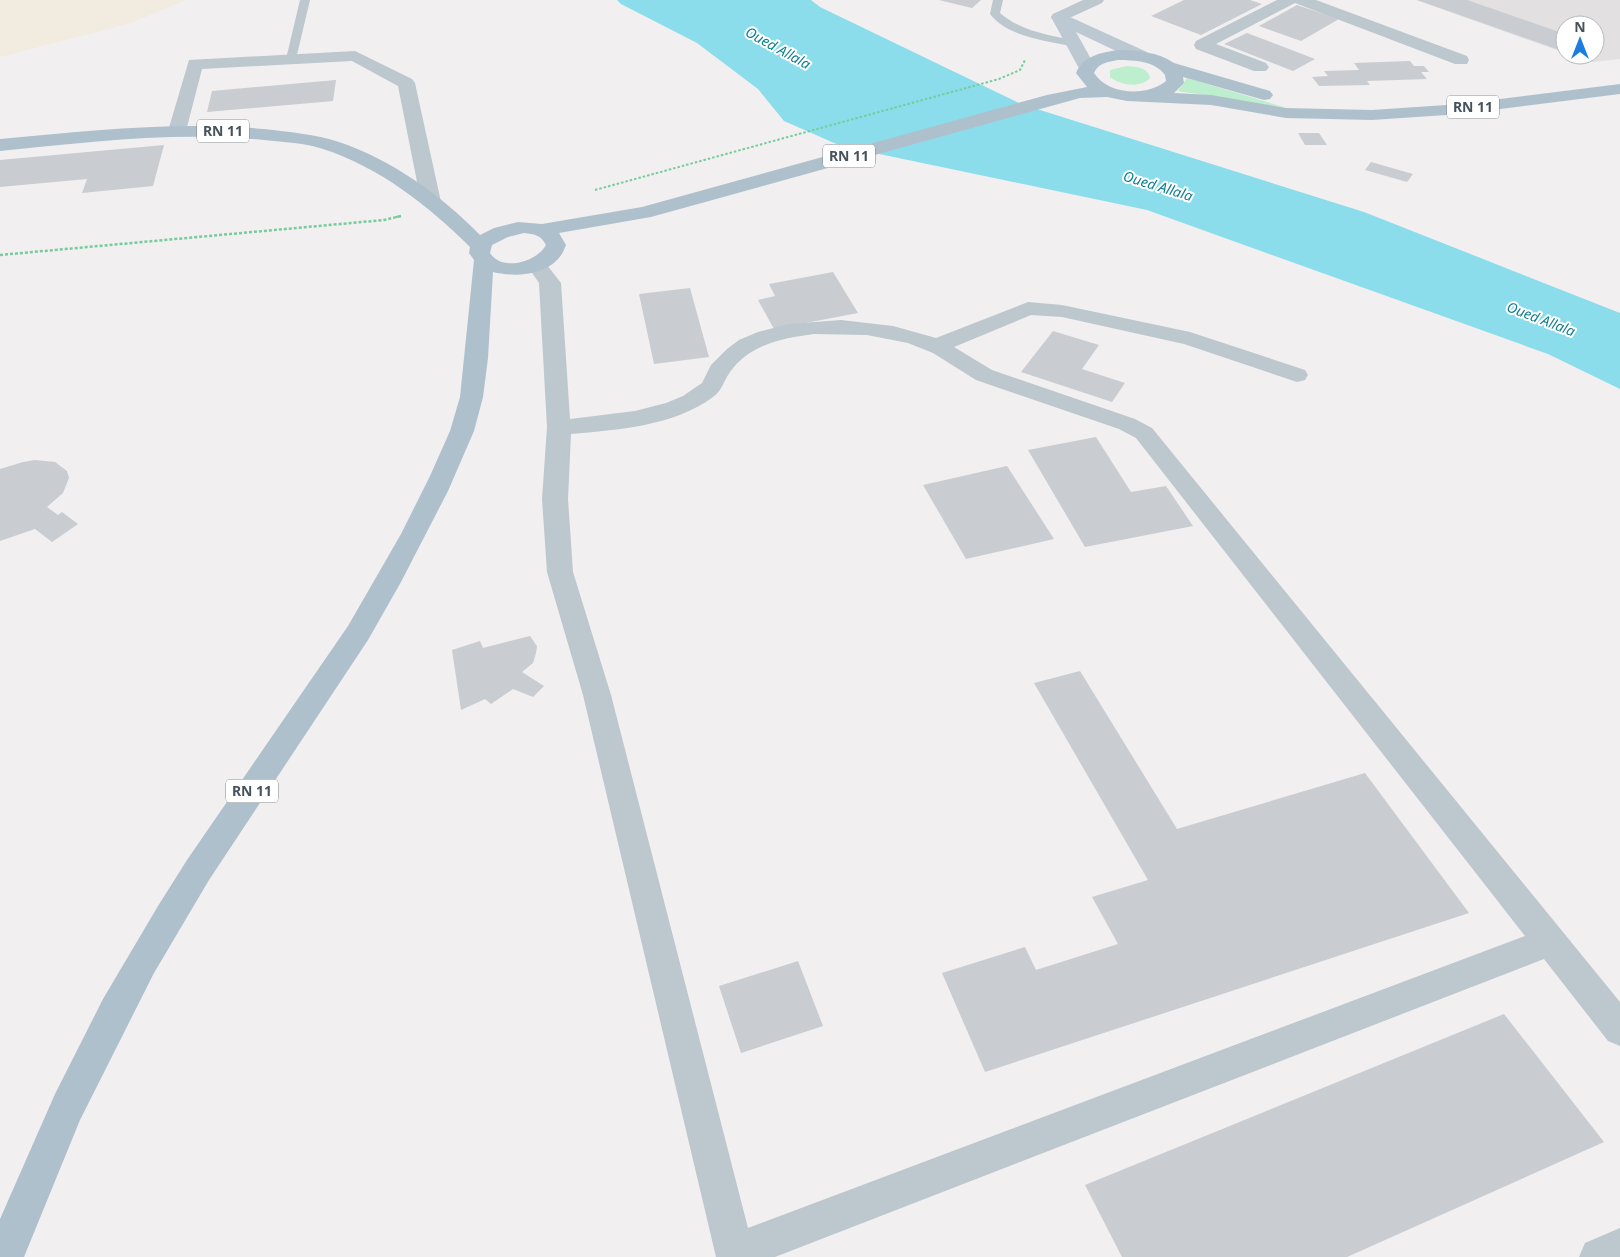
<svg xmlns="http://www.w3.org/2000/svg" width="1620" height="1257" font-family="'Noto Sans',sans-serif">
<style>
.education{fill:#e2e0e1}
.green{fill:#bdeecd}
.sand{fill:#f2ebe0}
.water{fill:#8bddeb}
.building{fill:#c9ccd1}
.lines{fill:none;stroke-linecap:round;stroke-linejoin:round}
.path-far1{stroke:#76cc9c;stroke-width:2;stroke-dasharray:2.5 2;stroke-linecap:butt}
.path{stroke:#76cc9c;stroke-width:2.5;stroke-dasharray:3 2;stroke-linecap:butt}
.lane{fill:#bdc7ce;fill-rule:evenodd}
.street{fill:#bdc7ce;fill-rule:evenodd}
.secondary{fill:#bcc8d2;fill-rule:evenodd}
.primary{fill:#afc0cd;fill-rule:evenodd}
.labels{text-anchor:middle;stroke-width:4;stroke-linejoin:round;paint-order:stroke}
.far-water-label{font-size:14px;font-style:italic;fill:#0e7f91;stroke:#fff}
.shield{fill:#fff;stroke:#7e878d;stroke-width:1}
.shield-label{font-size:14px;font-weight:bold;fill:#47535c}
</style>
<rect width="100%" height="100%" fill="#f1efef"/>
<path class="education" d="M 1416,0 L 1620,0 L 1620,59 L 1593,62 L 1572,55 L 1595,55 L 1595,25 L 1565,25 L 1565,53 Z"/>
<path class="green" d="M 1127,66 C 1136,67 1148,67 1150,78 C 1140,89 1120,85 1110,77 L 1110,70 Z
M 1187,78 L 1287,108 L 1178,91 Z"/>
<path class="sand" d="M 0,0 L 186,0 L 131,23 L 0,57 Z"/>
<path class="water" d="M 617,0 L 811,0 L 820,7 L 1021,104 L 1364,212 L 1620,313 L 1620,389 L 1548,354 L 1147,210 L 841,146 L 784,121 L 758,89 L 697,43 L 621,4 Z"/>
<path class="building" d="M 939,0 L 981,0 L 972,8 Z
M 1184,0 L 1250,0 L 1262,4 L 1201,35 L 1151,16 Z
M 1417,0 L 1467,0 L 1565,34 L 1565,52 Z
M 1297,5 L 1339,19 L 1301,41 L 1259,26 Z
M 1247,33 L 1315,59 L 1293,71 L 1224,44 Z
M 1410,61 L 1414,66 L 1424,66 L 1429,72 L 1421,72 L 1427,79 L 1367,81 L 1370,85 L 1319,86 L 1312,77 L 1328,76 L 1324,71 L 1359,70 L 1354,63 Z
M 336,80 L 333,101 L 207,112 L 212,91 Z
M 1298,133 L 1319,133 L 1327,145 L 1305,145 Z
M 164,145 L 153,186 L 82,193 L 87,179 L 0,187 L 0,160 Z
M 1371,162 L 1413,174 L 1407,182 L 1365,170 Z
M 833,272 L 858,313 L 774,329 L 758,300 L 775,296 L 769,284 Z
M 690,288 L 709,357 L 654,364 L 639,294 Z
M 1053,331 L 1099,345 L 1082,369 L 1125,383 L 1112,402 L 1021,372 Z
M 1096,437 L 1131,492 L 1166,486 L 1193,526 L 1085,547 L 1028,450 Z
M 35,460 L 55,462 L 67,471 L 69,478 L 63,493 L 47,507 L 58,515 L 62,512 L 78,524 L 52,542 L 35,529 L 0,541 L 0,469 L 23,462 Z
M 1007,466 L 1054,539 L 966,559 L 923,485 Z
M 530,636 L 537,646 L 536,653 L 533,663 L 522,672 L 544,686 L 533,697 L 513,689 L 491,704 L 485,699 L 461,710 L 452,650 L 480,641 L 483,648 Z
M 1080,671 L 1177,829 L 1365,773 L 1469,913 L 985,1072 L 942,973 L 1025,947 L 1036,970 L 1118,944 L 1092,897 L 1148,880 L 1034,683 Z
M 798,961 L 823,1026 L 741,1053 L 719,986 Z
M 1504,1014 L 1604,1142 L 1347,1257 L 1122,1257 L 1085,1185 Z"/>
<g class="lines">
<path class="path-far1" d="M 595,190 L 999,79 L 1020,70 L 1025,60
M 396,217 L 401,216"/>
<path class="path" d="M 0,255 L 384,220 L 401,216"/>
<path class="lane" d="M 300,0 L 310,0 L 296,59 L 291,62 L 286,59 Z
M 993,0 L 1003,0 L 1000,13 C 1023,33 1052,35 1080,42 L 1081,44 L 1076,47 C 1048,41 1009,38 990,14 Z"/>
<path class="street" d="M 1083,0 L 1104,0 L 1102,3 L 1065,20 L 1053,20 L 1051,17 L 1053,14 Z
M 1277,0 L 1316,0 L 1467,56 L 1469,60 L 1467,64 L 1455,64 L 1295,3 L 1216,44 L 1266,63 L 1269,67 L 1266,71 L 1254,71 L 1196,49 L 1194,45 L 1196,41 Z
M 355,51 L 412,79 L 415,83 L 441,202 L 438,206 L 431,208 L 424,206 L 421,202 L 398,86 L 352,61 L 202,69 L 186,131 L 183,135 L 177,136 L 171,135 L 168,131 L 189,60 Z
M 536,258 L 543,260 L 561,283 L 570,419 L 635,411 L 666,403 L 683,396 L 702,383 L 711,365 L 727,349 L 739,340 L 758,332 L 789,324 L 841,320 L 893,326 L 936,338 L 1028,302 L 1062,305 L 1190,332 L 1305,370 L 1308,375 L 1305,380 L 1297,382 L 1184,344 L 1062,317 L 1031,315 L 954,347 L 992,370 L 1135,419 L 1152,428 L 1620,1002 L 1620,1046 L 1608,1041 L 1544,959 L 775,1257 L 716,1257 L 583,695 L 547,572 L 542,499 L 547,427 L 539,283 L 526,264 L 529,260 ZM 814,334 L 867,335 L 908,343 L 933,353 L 976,380 L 1119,429 L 1136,438 L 1525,936 L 748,1228 L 611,695 L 573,572 L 568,499 L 571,434 C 617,430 674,426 713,397 C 722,391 724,380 730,372 C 750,344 783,338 814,334 Z
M 1620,1228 L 1620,1257 L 1579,1257 L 1585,1243 Z"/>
<path class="secondary" d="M 1059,12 L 1147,52 L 1149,56 L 1147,60 L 1135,60 L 1076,32 L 1096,68 L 1093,72 L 1087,73 L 1081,72 L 1051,17 L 1053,14 Z"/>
<path class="primary" d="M 1118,50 C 1137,50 1158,52 1174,63 L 1270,91 L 1273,95 L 1270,99 L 1264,100 L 1183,77 L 1184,83 L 1174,93 L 1211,95 L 1286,108 L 1372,110 L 1461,104 L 1620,84 L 1620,94 L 1461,114 L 1372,120 L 1286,118 L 1211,105 L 1127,101 L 1107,97 L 1080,98 L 651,217 L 559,233 L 566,245 C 564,250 562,255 558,259 C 543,276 513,277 493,272 L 488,358 L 483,397 L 474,431 L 448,491 L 401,582 L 368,640 L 209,880 L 154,973 L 80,1120 L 24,1257 L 0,1257 L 0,1219 L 55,1094 L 103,999 L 158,906 L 187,860 L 348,626 L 401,534 L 430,476 L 450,431 L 460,397 L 474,260 L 469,253 L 470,247 C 429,206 379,167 323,149 C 305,143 284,142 264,140 C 176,131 88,142 0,151 L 0,139 C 88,131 176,121 264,129 C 289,132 315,134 339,142 C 392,160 441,195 480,235 L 494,228 L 518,222 L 542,224 L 642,207 L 1047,95 L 1087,87 L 1076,73 C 1084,55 1101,53 1118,50 ZM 1118,60 C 1134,60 1155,61 1165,75 L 1166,81 C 1147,97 1108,95 1094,73 C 1098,63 1108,62 1118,60 ZM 524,233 C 534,234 541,235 546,245 C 537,262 502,272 490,253 L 492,245 L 508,237 Z"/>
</g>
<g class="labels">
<g class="far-water-label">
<text transform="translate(778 48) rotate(29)" y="5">Oued Allala</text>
<text transform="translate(1158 186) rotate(17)" y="5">Oued Allala</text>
<text transform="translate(1541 319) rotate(21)" y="5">Oued Allala</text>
</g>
<g class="shield">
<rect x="1447" y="95.5" width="52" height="23" rx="4"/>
<rect x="197" y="119.5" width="52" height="23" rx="4"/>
<rect x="823" y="144.5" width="52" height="23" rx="4"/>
<rect x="226" y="779.5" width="52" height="23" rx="4"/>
</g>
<g class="shield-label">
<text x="1473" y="112">RN 11</text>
<text x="223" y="136">RN 11</text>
<text x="849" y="161">RN 11</text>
<text x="252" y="796">RN 11</text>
</g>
</g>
<g transform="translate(1580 40)"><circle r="24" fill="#ffffff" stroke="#b5babe"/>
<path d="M0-4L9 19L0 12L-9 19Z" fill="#1b7ddf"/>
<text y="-8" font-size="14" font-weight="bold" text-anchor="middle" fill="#47535c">N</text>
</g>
</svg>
